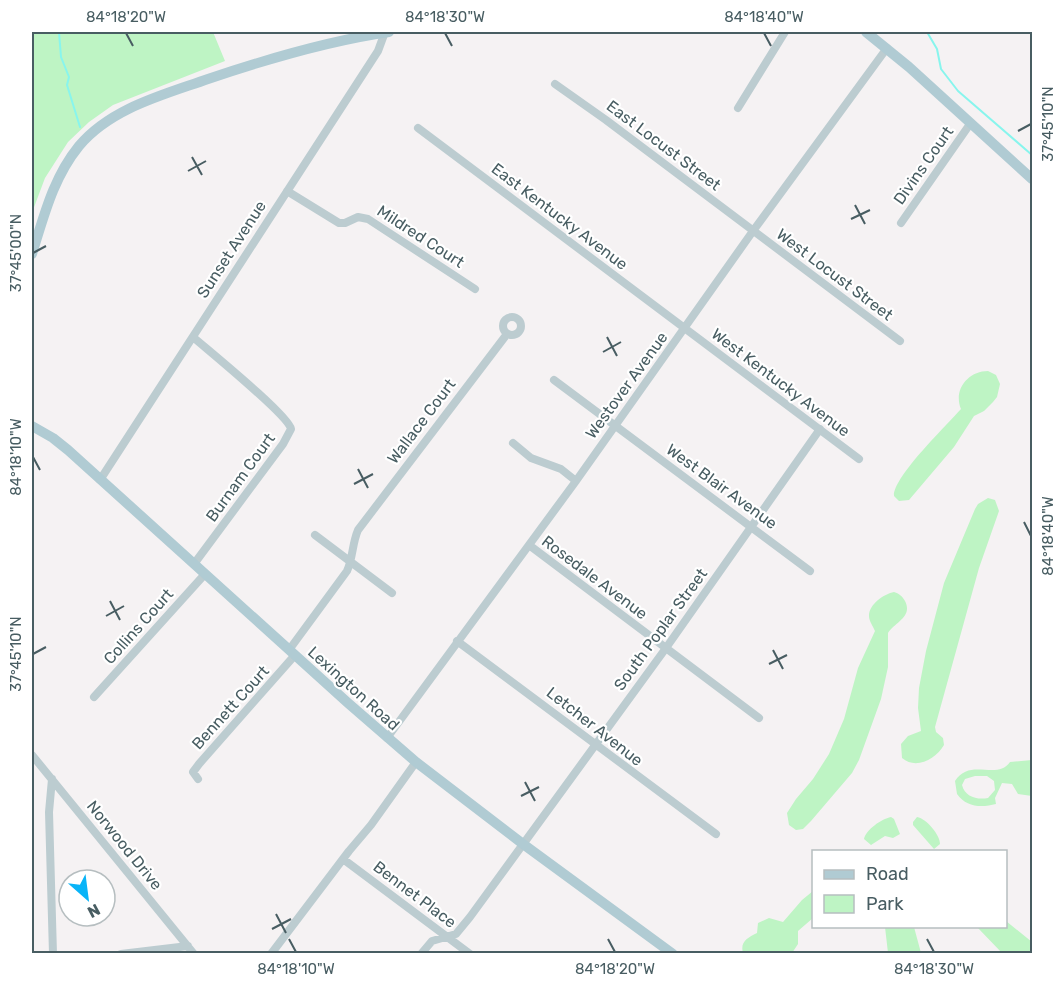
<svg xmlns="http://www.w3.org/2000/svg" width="1064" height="985" font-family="Rubik,sans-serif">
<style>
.green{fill:#bef4c4;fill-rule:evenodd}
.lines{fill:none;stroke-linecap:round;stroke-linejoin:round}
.stream{stroke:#88f5ed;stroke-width:2}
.minor{stroke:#bcccd0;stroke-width:8}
.major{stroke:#b0cbd3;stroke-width:10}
.ticks{fill:none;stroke:#485d62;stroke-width:2}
.labels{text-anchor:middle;stroke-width:4.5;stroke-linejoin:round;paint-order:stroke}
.street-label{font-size:16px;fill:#485d62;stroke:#fff}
.neatline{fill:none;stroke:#485d62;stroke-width:2}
.ticks-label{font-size:15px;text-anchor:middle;fill:#485d62}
</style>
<rect width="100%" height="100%" fill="#f5f2f3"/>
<path class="green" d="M 32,32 L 213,32 L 225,61 L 113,105 L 89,122 L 68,142 L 45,178 L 33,210 L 32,210 Z
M 988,371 L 996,375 L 1000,384 L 997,397 L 993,402 L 984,411 L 974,416 L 954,447 L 909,500 L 899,501 L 894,496 C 893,477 947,425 961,409 C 953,390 968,371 988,371 Z
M 988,498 L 995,500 L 999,511 L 979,568 L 935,727 L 936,732 L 943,738 L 944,745 C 936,759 916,770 902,758 L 901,744 L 908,736 L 921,731 L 918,708 L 919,688 L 926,651 L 944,583 L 975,509 L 978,504 Z
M 894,592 C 900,594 902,596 905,601 C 913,617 895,622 888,633 L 888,667 L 881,699 L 859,760 L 852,773 L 811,821 L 803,829 L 796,830 L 789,825 L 787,813 L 796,799 L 813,779 L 829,754 L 844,719 L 858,668 L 875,631 C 873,626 869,621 869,616 C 869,604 884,594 894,592 Z
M 1032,760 L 1032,796 L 1018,794 L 1012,784 L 1002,783 L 995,798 L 996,804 C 981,808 966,807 957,794 L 955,781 C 970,757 997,781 1010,762 ZM 975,776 L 987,776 L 994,781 L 995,790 L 988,798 C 977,800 965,797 962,785 L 965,779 Z
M 891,817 L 894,819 L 900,834 L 893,838 L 885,836 L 871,845 L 864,839 C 866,830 881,819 891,817 Z
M 917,817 C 927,819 940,835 940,844 L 934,849 L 913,825 L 913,822 Z
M 813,891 L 813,918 L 798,931 L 798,944 L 792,953 L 743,953 C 740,942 747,938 757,933 L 758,923 L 769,918 L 783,922 L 802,900 Z
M 1006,921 L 1032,942 L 1032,953 L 1002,953 L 977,927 L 1006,926 Z
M 885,927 L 914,927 L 921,953 L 888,953 Z"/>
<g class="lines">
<path class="stream" d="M 59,32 L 61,57 L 69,77 L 67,85 L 80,127
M 927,32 L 937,49 L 941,69 L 958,91 L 1032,155"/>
<path class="minor" d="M 555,84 L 606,120 L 900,341
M 738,108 L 785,32
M 418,128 L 859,459
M 287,191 L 339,223 L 345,223 L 358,217 L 368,219 L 475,289
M 901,223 L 970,124
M503 326a9 9 0 1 1 18 0a9 9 0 1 1-18 0Z
M 193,337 C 209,351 288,415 291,429 L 283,444 L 194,564
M 554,380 L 810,571
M 513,443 L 531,458 L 561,469 L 576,481
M 100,480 L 378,51 L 385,32
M 315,535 L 392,593
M 529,545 L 759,718
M 457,641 L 716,834
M 289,650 L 347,571 C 353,558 352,544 358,530 L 507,334
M 94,697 L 205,574
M 387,738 L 576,481 L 753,231 L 887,48
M 32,755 L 194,954
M 52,779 L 49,812 L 53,954
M 198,779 L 193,772 L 199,764 L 295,655
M 343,859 L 470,954
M 121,954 L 188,946
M 271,954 L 349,851 L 371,825 L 416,762
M 421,954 L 432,941 L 456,934 L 470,917 L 666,648 L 820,429"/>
<path class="major" d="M 866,32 L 909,67 L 1032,179
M 32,254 C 44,216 53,178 79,146 C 111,108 163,95 208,79 C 267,59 327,41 389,32
M 32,426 L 53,438 L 68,450 L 348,703 L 416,762 L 523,844 L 673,954"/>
</g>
<path class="ticks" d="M 126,33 L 133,46M 445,33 L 452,46M 764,33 L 771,46M 1018,131 L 1031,124M 192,157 L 202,175M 188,171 L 206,161M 855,205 L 865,224M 851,219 L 870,210M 33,253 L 46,246M 607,337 L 617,356M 603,352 L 621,342M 33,457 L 40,470M 358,469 L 368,488M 354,484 L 373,474M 1024,522 L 1031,536M 110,601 L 120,620M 106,616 L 124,606M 773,650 L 783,669M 33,654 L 46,647M 769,664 L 787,655M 525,782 L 535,801M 521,796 L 539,787M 276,914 L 286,933M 272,929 L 291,919M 289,939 L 296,952M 608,939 L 615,952M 927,939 L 934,952"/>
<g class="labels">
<g class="street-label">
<text transform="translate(664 145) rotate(37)" y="6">East Locust Street</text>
<text transform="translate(923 165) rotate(-55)" y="6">Divins Court</text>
<text transform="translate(560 216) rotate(37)" y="6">East Kentucky Avenue</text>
<text transform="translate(421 236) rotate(33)" y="6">Mildred Court</text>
<text transform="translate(231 249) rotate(-57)" y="6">Sunset Avenue</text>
<text transform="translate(835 274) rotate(37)" y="6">West Locust Street</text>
<text transform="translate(781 382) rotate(37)" y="6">West Kentucky Avenue</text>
<text transform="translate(626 385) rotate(-54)" y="6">Westover Avenue</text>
<text transform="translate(421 421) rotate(-53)" y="6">Wallace Court</text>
<text transform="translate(240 477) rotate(-54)" y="6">Burnam Court</text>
<text transform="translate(722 486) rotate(36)" y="6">West Blair Avenue</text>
<text transform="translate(595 577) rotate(37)" y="6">Rosedale Avenue</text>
<text transform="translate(138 626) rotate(-48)" y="6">Collins Court</text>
<text transform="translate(660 629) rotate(-54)" y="6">South Poplar Street</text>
<text transform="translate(354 688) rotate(42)" y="6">Lexington Road</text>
<text transform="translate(230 707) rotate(-48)" y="6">Bennett Court</text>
<text transform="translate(595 726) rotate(38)" y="6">Letcher Avenue</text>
<text transform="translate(125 845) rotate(51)" y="6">Norwood Drive</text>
<text transform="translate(415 894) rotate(37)" y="6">Bennet Place</text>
</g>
</g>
<rect width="1064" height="985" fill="none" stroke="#ffffff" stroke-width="66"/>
<rect x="812" y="850" width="195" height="78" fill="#ffffff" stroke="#b6bec0" stroke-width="1.5"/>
<rect x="824" y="870" width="30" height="9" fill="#b0cbd3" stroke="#b6bec0" stroke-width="1.5"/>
<text x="866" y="880" font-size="18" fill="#485d62">Road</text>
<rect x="824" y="895" width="30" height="18" fill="#bef4c4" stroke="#b6bec0" stroke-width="1.5"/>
<text x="866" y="910" font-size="18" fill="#485d62">Park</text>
<g transform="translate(87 898) rotate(152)"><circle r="28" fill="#ffffff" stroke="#b6bec0" stroke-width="1.5"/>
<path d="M0-4.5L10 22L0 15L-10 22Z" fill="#09b4f8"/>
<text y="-9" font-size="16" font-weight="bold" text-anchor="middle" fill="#485d62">N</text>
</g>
<rect x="33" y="33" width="998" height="919" class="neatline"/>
<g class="ticks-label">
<text x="126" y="22">84°18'20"W</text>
<text x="445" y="22">84°18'30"W</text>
<text x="764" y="22">84°18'40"W</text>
<text transform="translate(1048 124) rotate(-90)" y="5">37°45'10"N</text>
<text transform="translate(16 253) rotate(-90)" y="5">37°45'00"N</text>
<text transform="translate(16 457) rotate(-90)" y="5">84°18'10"W</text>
<text transform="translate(1048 536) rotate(-90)" y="5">84°18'40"W</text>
<text transform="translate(16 654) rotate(-90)" y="5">37°45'10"N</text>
<text x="296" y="974">84°18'10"W</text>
<text x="615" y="974">84°18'20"W</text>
<text x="934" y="974">84°18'30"W</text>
</g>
</svg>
